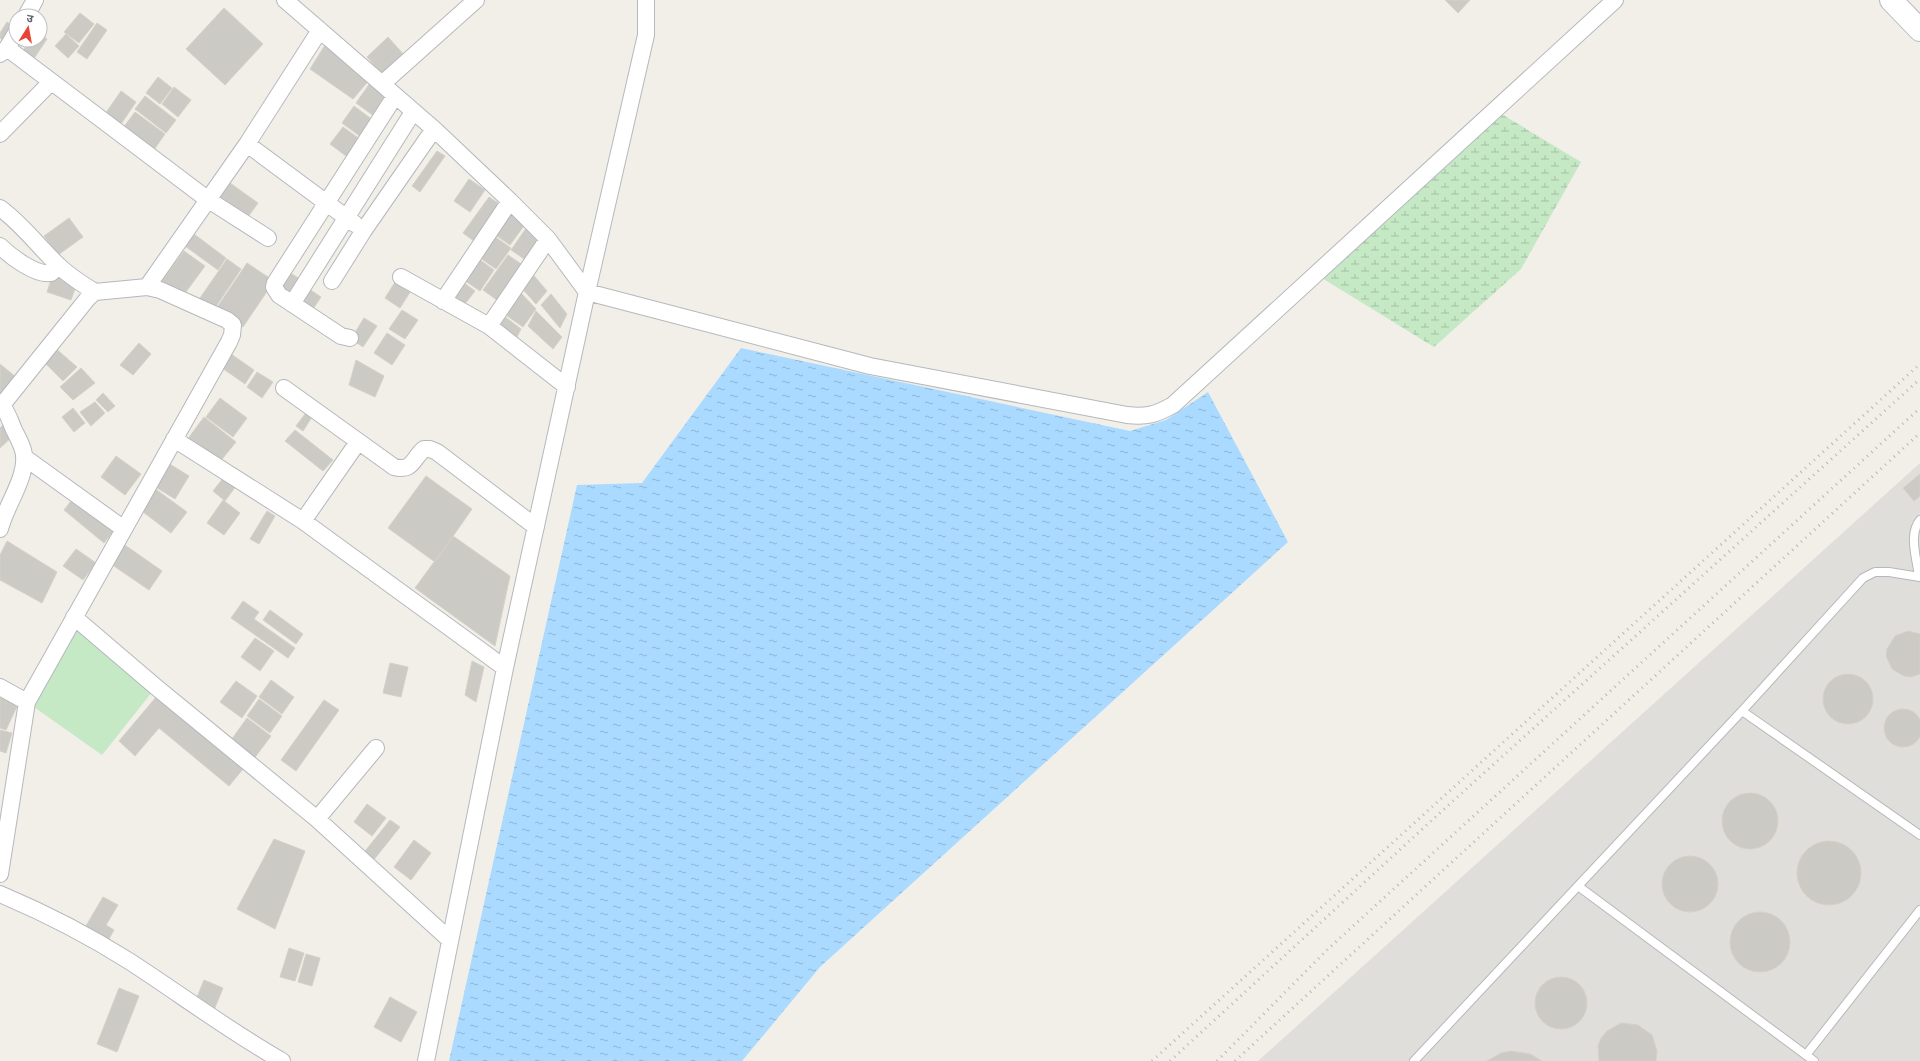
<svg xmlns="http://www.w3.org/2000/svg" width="1920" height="1061" font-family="Signika,'Noto Sans Devanagari',sans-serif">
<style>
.industrial{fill:#e0deda}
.wetland{fill:url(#wetland-marsh)}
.green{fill:#c5e8c5}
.water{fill:url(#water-ripples)}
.building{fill:#cccac5;stroke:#d6d1c6}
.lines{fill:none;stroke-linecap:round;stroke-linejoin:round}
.lane-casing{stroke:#b5b8bc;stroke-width:10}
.street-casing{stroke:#b5b8bc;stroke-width:18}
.secondary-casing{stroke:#b6babf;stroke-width:24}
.lane{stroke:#fff;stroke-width:8}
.street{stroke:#fff;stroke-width:16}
.secondary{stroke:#fff;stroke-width:22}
.rail{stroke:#b6b7b8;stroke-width:3;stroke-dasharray:1 5;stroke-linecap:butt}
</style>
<defs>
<pattern id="wetland-marsh" width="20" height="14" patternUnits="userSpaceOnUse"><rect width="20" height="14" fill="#c5e8c5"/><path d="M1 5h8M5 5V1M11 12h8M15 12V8" fill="none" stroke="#a3c0a4"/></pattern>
<pattern id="water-ripples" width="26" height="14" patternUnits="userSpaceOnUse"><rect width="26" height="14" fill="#aadaff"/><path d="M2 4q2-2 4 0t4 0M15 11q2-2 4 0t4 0" fill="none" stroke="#8eb4d2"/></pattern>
</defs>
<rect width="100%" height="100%" fill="#f1efe8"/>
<path class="industrial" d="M 1920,463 L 1920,1061 L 1258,1061 Z"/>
<path class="wetland" d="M 1498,112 L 1581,162 L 1521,269 L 1434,347 L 1317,275 Z"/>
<path class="green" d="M 74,617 L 156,687 L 102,755 L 27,702 Z"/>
<path class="water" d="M 741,348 L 1130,431 L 1166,420 L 1208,392 L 1288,542 L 820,967 L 742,1061 L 449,1061 L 577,485 L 642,483 Z"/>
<path class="building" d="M 1445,0 L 1470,0 L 1458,13 Z
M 224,8 L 263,44 L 225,85 L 186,49 Z
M 80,13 L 94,24 L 79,43 L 64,32 Z
M 7,22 L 15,28 L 6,42 L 0,38 L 0,33 Z
M 97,23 L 107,30 L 87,59 L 77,52 Z
M 40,34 L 47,39 L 33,60 L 22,52 L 30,40 L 40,40 Z
M 66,34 L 79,46 L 68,58 L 55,46 Z
M 388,37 L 405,56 L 383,75 L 367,57 Z
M 327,42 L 371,78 L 353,99 L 310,69 Z
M 158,77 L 172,88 L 160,104 L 146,93 Z
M 370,83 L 389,97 L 374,116 L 356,103 Z
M 174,87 L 191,100 L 178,117 L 162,104 Z
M 121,91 L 136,102 L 119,127 L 103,117 Z
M 145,96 L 176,120 L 166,133 L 135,109 Z
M 354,106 L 374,121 L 361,137 L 342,123 Z
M 135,112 L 165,134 L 151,154 L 120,132 Z
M 343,127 L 364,142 L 350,159 L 330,144 Z
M 437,151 L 445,156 L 420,192 L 412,186 Z
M 469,179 L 485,190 L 470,212 L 454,201 Z
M 230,183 L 258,203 L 245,221 L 217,201 Z
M 489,197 L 504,207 L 478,244 L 463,233 Z
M 509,211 L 526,223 L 510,245 L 494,234 Z
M 69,218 L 83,237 L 58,255 L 44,236 Z
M 527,227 L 546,241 L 530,263 L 511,250 Z
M 194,234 L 226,258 L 218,270 L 185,246 Z
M 491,234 L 511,248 L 496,269 L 476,255 Z
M 184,251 L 205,266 L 183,296 L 162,281 Z
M 508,255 L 527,268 L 501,303 L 483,290 Z
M 476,257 L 494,270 L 480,291 L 461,278 Z
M 227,259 L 241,269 L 215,308 L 200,298 Z
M 247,263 L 274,281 L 243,327 L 216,309 Z
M 287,271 L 303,281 L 294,296 L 277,286 Z
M 530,271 L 547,291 L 536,304 L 519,285 Z
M 53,274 L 77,283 L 71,300 L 47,292 Z
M 397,279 L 412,289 L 400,308 L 385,298 Z
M 460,280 L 475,291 L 461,309 L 446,299 Z
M 306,287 L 321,297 L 311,312 L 296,302 Z
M 519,291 L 536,309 L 523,327 L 503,313 Z
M 551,294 L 567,314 L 560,328 L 541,305 Z
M 402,310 L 418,320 L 405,339 L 389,329 Z
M 536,311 L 562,337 L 553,349 L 528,326 Z
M 504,316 L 521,329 L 514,343 L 496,331 Z
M 364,318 L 377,326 L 363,347 L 351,339 Z
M 387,333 L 405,345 L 392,365 L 374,353 Z
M 139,343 L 151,354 L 133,375 L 120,365 Z
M 54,347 L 77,367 L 63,381 L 41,359 Z
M 231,354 L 254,370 L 245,384 L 222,368 Z
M 356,360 L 384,376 L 375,397 L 349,385 Z
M 0,364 L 16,377 L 0,396 Z
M 81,368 L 95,383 L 73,400 L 60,387 Z
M 257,372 L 273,382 L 262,398 L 247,387 Z
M 103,393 L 115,406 L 108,412 L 96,400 Z
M 220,398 L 247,418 L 233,437 L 206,417 Z
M 95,402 L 105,413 L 91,426 L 80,412 Z
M 73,408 L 85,423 L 74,432 L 62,417 Z
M 308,410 L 314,414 L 303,431 L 296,426 Z
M 204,417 L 236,442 L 218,464 L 187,440 Z
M 3,425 L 13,436 L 0,448 L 0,428 Z
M 295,430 L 333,460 L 323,471 L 285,441 Z
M 116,456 L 141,474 L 125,495 L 101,477 Z
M 168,463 L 189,476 L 175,499 L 154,486 Z
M 1920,474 L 1920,496 L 1914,501 L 1903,488 Z
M 426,476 L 472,509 L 435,562 L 388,528 Z
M 224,477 L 236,486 L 225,501 L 213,491 Z
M 154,488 L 187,512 L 171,533 L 139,509 Z
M 75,496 L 115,529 L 104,543 L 64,510 Z
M 223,500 L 240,513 L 224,535 L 207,523 Z
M 267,511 L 275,516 L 259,544 L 250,539 Z
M 453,536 L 510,576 L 495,646 L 415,588 Z
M 7,541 L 57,572 L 42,603 L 0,580 L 0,555 Z
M 122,543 L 162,571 L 149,590 L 108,562 Z
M 76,549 L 96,563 L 83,580 L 63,566 Z
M 243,601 L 259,612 L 254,619 L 295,648 L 288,658 L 231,618 Z
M 270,610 L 303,634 L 296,644 L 263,620 Z
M 1908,631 L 1920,634 L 1920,674 L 1911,677 L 1904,676 L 1892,669 L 1886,656 L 1887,649 L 1895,636 Z
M 255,638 L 274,651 L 260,671 L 241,657 Z
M 472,661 L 484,667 L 476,702 L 465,695 Z
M 390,663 L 408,667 L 401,697 L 383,693 Z
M1823 699a25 25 0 1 1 50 0a25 25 0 1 1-50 0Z
M 271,680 L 294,697 L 282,714 L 259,697 Z
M 236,681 L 257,696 L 242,718 L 220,702 Z
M 0,694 L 19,702 L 6,730 L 0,728 Z
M 157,696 L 243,769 L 229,786 L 159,728 L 135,756 L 119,741 Z
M 259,699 L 282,716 L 270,733 L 247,716 Z
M 324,700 L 339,710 L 296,771 L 281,760 Z
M1884 728a19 19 0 1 1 38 0a19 19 0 1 1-38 0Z
M 247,718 L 271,736 L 253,760 L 229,743 Z
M 0,730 L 12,733 L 6,753 L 0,751 Z
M1722 821a28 28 0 1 1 56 0a28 28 0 1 1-56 0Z
M 367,804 L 386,818 L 372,836 L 354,822 Z
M 390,820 L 400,827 L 372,862 L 362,855 Z
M 274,839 L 305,851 L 275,929 L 237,909 Z
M 414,840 L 431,853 L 411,880 L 394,867 Z
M1797 873a32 32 0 1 1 64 0a32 32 0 1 1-64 0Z
M1662 884a28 28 0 1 1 56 0a28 28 0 1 1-56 0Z
M 103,897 L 118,905 L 106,925 L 114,930 L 106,944 L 83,931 Z
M1730 942a30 30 0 1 1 60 0a30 30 0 1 1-60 0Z
M 289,948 L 304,953 L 295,981 L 280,977 Z
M 306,954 L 320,958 L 312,986 L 298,982 Z
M1535 1003a26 26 0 1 1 52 0a26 26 0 1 1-52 0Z
M 204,980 L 223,988 L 214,1010 L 195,1002 Z
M 119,988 L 139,996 L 117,1052 L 97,1044 Z
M 390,997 L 417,1012 L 401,1042 L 374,1027 Z
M 1621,1023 L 1638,1025 L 1652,1035 L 1657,1051 L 1656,1061 L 1599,1061 L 1598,1046 L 1601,1038 L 1607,1031 Z
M 1511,1051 L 1530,1054 L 1542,1061 L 1487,1061 L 1501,1053 Z"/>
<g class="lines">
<defs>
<path id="lane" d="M 1919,577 C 1917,559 1908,534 1920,520
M 1742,711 L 1920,835
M 1578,886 L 1814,1061
M 1806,1055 L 1920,910
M 1414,1061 L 1742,711 L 1863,578 L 1875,572 L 1889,572 L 1920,577"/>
<path id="street" d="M 285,0 L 434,129 L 510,201 L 548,239 L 587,292 L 870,366 L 1127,415 C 1147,417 1155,415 1173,405 L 1615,0
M 26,16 L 35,0
M 7,48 L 207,199 L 268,238
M 0,54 L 7,48 L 16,33
M 382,84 L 476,0
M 0,134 L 51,82
M 247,144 L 355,224
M 0,208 C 22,224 38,246 58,265 C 69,276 82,284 95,292
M 0,246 C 10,256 36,276 51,273 L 59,266
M 401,277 L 489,326 L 567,387
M 332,281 L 364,230 L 434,129
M 147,287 L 247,144 L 320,30
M 443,301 L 510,201
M 292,304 L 413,112
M 489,326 L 548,239
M 350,338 L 341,336 L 279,295 L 274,287 L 275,283 L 395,96
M 284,388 L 394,467 C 413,472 412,459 424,449 L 430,449 L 437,452 L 536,527
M 0,403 C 7,410 10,421 14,430 C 17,436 21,443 23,450 C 30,474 6,504 0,529
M 174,439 L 303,521 L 505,668
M 24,457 L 124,529
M 303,521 L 358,442
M 74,617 L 156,687 L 317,819 L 450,940
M 0,687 L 27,702
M 317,819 L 376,748
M 0,874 L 27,702 L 229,342 L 232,335 L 233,325 L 227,320 L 160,290 L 147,287 L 95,292 L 88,298 L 2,405
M 0,894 C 45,913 88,935 129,961 C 180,994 229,1031 282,1061
M 426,1061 L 505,668 L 587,292 L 646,35 L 646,0"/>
<path id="secondary" d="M 1891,0 L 1920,30"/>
</defs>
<use href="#lane" class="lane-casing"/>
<use href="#street" class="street-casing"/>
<use href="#secondary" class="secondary-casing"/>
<use href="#lane" class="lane"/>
<use href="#street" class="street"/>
<use href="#secondary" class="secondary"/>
<path class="rail" d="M 1152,1061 L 1920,364
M 1170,1061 L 1442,811 L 1920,379
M 1217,1061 L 1328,949 L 1920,408
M 1235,1061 L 1920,433"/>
</g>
<g transform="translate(28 28) rotate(11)"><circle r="19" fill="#ffffff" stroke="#bfc1c3"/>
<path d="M0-3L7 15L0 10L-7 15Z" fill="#ea4335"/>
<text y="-6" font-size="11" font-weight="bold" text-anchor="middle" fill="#5f6368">उ</text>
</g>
</svg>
